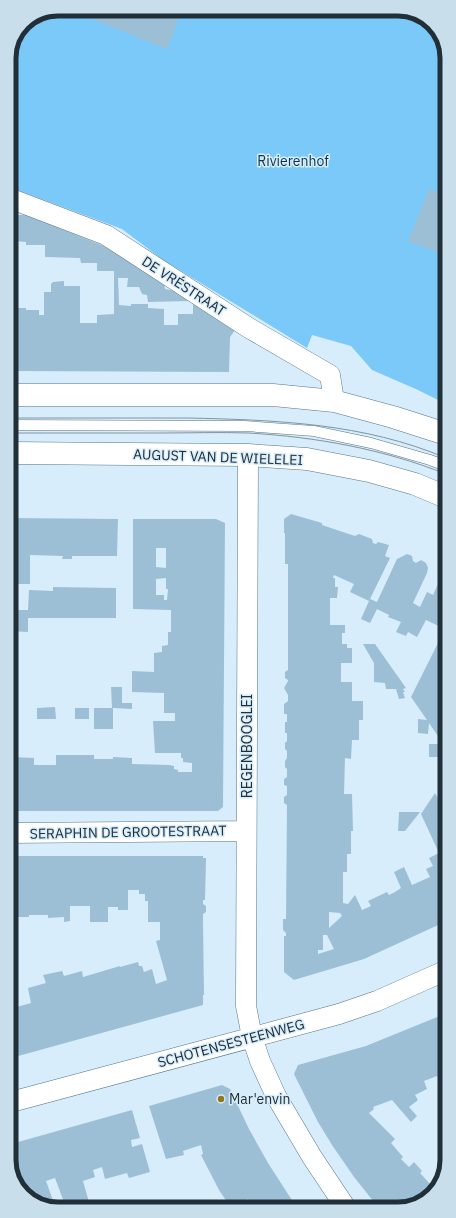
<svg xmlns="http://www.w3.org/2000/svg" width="456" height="1218" font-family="'IBM Plex Sans',sans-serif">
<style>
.green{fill:#7ac9f9}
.building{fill:#9cbfd6;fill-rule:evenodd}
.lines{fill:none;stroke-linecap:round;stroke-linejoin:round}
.lane-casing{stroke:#55758a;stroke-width:11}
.street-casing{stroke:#55758a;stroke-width:21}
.secondary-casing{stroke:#55758a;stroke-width:23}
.lane{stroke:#fff;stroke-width:10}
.street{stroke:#fff;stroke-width:20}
.secondary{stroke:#fff;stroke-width:22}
.tram{stroke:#8294a0;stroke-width:1}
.poi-dot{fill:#96751e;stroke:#d7edfb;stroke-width:1.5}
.labels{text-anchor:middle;stroke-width:3;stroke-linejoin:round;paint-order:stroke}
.park-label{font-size:14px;fill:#0d344a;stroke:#d7edfb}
.street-label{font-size:14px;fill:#212f38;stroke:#d7edfb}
.poi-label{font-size:14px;fill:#212f38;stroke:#d7edfb;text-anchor:start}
.rim{fill:none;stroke:#212f38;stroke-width:5}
</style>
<rect width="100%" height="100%" fill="#d7edfb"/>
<path class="green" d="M 58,9 L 401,9 L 428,19 L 445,45 L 446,404 L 418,390 L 372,370 L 351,346 L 312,335 L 307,348 L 163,260 L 122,229 L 9,187 L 9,55 L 24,23 Z"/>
<path class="building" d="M 68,9 L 174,9 L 181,12 L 167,49 Z
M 429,189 L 445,195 L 446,245 L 442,254 L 408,241 Z
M 9,215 L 26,215 L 114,250 L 164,283 L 165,289 L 176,291 L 190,301 L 148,302 L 147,295 L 142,294 L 139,287 L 127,287 L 128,278 L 118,278 L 119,305 L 131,306 L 131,304 L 148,304 L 148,308 L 164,309 L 164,325 L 178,325 L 178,314 L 193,314 L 193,303 L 235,330 L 230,337 L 229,372 L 10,371 L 9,308 L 26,308 L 26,310 L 39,310 L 39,315 L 44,315 L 44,292 L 51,292 L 51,284 L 53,282 L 64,281 L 64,286 L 80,286 L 80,323 L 97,323 L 97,315 L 114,314 L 114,271 L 97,271 L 97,263 L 81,263 L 80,258 L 45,257 L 45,245 L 26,245 L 26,242 L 13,241 L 13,247 L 9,247 Z
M 291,514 L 322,523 L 322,525 L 355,536 L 359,534 L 372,539 L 373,543 L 376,544 L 378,542 L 389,545 L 385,556 L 390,558 L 370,599 L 377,602 L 397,559 L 407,554 L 412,556 L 413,561 L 416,563 L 421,560 L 426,563 L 428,568 L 427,573 L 413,603 L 420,607 L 427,592 L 433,595 L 442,575 L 446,577 L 446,689 L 441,700 L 446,702 L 446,748 L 429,723 L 428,734 L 418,733 L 418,719 L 427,720 L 411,697 L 445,629 L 426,620 L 417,637 L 408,632 L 406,636 L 396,632 L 401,622 L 388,617 L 389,615 L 377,609 L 370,623 L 361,619 L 369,601 L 350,592 L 354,584 L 334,575 L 333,578 L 335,578 L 335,587 L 338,587 L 337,598 L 330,598 L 330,625 L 345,625 L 345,633 L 342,633 L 342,644 L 347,644 L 347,648 L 352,648 L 352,663 L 341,663 L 341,682 L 352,682 L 352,701 L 363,701 L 363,720 L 359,720 L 359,740 L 352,740 L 351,759 L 345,758 L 344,794 L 352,794 L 353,831 L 351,831 L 351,854 L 347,854 L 347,872 L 343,872 L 343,903 L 348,904 L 355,895 L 362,910 L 371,906 L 368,901 L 387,892 L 389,895 L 395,892 L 401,888 L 394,872 L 404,867 L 412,885 L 430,877 L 426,869 L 433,866 L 429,858 L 439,853 L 421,814 L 435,793 L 446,813 L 447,921 L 364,959 L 294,980 L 284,972 L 284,936 L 286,936 L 286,933 L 283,930 L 283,919 L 286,919 L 287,805 L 284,803 L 284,797 L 287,795 L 287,786 L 284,785 L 284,779 L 287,777 L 287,769 L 285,767 L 285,761 L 287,758 L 287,751 L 285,749 L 285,743 L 287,741 L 287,733 L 285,733 L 285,722 L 287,722 L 287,714 L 284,714 L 284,704 L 288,701 L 288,695 L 284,688 L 288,681 L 288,680 L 285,678 L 285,672 L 288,670 L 288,564 L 285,564 L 285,533 L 284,533 L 284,519 ZM 329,912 L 340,913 L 342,916 L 329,928 ZM 323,935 L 327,935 L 334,949 L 318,954 L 318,950 L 323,950 Z
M 10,518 L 118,519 L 117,556 L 72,556 L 72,559 L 62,559 L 63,556 L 30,555 L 30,584 L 10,584 Z
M 133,519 L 216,519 L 225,523 L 223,807 L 218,811 L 10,811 L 10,757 L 34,758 L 34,765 L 56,765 L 56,755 L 94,755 L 94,759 L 113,759 L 113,757 L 132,758 L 132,764 L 169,765 L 174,766 L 174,769 L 178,770 L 178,772 L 192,772 L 192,763 L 183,762 L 183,758 L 181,758 L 181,753 L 155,753 L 153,721 L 175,721 L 175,713 L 164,713 L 164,693 L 132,692 L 132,671 L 154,672 L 154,653 L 162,652 L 162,646 L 168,645 L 168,632 L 171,632 L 171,610 L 133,609 ZM 156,548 L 166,548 L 166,568 L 156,567 ZM 166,578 L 166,589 L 168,589 L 167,600 L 164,600 L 164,595 L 156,595 L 156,579 Z
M 53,587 L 116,588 L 116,618 L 28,618 L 28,632 L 10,631 L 10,610 L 28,610 L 29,590 L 53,591 Z
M 363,644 L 375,644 L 406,688 L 403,689 L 405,692 L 403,692 L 405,698 L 399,699 L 396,689 L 386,689 L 385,683 L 374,682 L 374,663 Z
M 111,687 L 122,687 L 122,703 L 132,703 L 132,709 L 113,708 L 113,729 L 94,729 L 94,708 L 112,708 Z
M 55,707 L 56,719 L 37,719 L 37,708 Z
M 75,708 L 89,708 L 89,719 L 75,719 Z
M 429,744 L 440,744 L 439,757 L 429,757 Z
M 399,812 L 420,812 L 405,831 L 398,831 Z
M 10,856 L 203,856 L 203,858 L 206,858 L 205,900 L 203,900 L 203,904 L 206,906 L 206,912 L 203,914 L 203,922 L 204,995 L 203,995 L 203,1005 L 11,1058 L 10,1000 L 13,1008 L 31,1003 L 28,988 L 46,983 L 43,975 L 62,971 L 64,976 L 82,971 L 83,977 L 120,966 L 120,967 L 138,962 L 139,966 L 142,966 L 144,972 L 152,969 L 156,984 L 167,980 L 156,941 L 160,940 L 160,922 L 148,922 L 148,901 L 145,901 L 145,894 L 139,894 L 139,890 L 128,890 L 128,910 L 118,910 L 118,907 L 108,907 L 108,922 L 90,922 L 90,906 L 70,906 L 70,921 L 64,922 L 64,917 L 48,918 L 48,915 L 29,915 L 29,917 L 10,917 Z
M 447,1013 L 447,1092 L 443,1089 L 437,1076 L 424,1081 L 427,1089 L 415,1095 L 418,1100 L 409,1107 L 417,1116 L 411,1122 L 392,1100 L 373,1107 L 374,1109 L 369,1113 L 395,1139 L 391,1143 L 403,1157 L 401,1159 L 409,1167 L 414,1162 L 422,1171 L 420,1173 L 430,1184 L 426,1188 L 431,1193 L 411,1207 L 378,1207 L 354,1177 L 332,1145 L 318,1122 L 294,1074 L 298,1065 L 366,1046 Z
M 222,1085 L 230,1089 L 249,1129 L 268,1163 L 297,1208 L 251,1208 L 253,1207 L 248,1199 L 232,1208 L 224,1208 L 229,1205 L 219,1190 L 201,1155 L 203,1154 L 201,1145 L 183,1151 L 184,1155 L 166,1159 L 149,1106 Z
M 447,1106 L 447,1125 L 438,1118 Z
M 132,1110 L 140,1138 L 131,1140 L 132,1147 L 142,1144 L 150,1172 L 129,1178 L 127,1173 L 105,1179 L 102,1167 L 93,1170 L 95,1177 L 83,1181 L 91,1209 L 72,1209 L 69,1200 L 64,1202 L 55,1178 L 46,1181 L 56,1209 L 26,1197 L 11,1173 L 11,1144 Z"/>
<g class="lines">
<defs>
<path id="lane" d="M 10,425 L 245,426 L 314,431 L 371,443 L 430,460 L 446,466"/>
<path id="street" d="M 9,198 L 106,235 L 249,328 L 330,375 L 334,401
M 248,455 L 246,1006 L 252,1037 L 260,1061 L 276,1096 L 312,1157 L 346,1208
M 10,833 L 246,831
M 11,1102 L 339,1014 L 377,1001 L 447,970"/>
<path id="secondary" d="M 10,395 L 273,395 L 334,401 L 393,417 L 446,434
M 10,453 L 248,455 L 307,459 L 369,471 L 415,484 L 446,497"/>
</defs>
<use href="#lane" class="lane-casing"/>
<use href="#street" class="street-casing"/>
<use href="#secondary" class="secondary-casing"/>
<use href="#lane" class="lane"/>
<use href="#street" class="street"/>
<use href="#secondary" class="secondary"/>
<path class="tram" d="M 10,418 C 69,418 128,418 188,418 C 275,420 364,423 446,458
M 10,433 C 60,433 110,433 161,433 C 190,433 219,432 249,433 C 316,437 383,449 446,474"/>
</g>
<circle class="poi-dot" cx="221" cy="1099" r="4"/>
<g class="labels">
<g class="park-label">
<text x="293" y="166">Rivierenhof</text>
</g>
<g class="street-label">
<text transform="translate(184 286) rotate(33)" y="5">DE VRÉSTRAAT</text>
<text transform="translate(218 457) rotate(2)" y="5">AUGUST VAN DE WIELELEI</text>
<text transform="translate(247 746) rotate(-90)" y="5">REGENBOOGLEI</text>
<text transform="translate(128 832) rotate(-1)" y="5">SERAPHIN DE GROOTESTRAAT</text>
<text transform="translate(231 1043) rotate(-15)" y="5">SCHOTENSESTEENWEG</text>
</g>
<g class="poi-label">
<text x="229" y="1104">Mar'envin</text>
</g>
</g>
<path d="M0 0H456V1218H0ZM58 16H398A42 42 0 0 1 440 58V1160A42 42 0 0 1 398 1202H58A42 42 0 0 1 16 1160V58A42 42 0 0 1 58 16Z" fill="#c8deeb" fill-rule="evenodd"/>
<path class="rim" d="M58 16H398A42 42 0 0 1 440 58V1160A42 42 0 0 1 398 1202H58A42 42 0 0 1 16 1160V58A42 42 0 0 1 58 16Z"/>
</svg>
